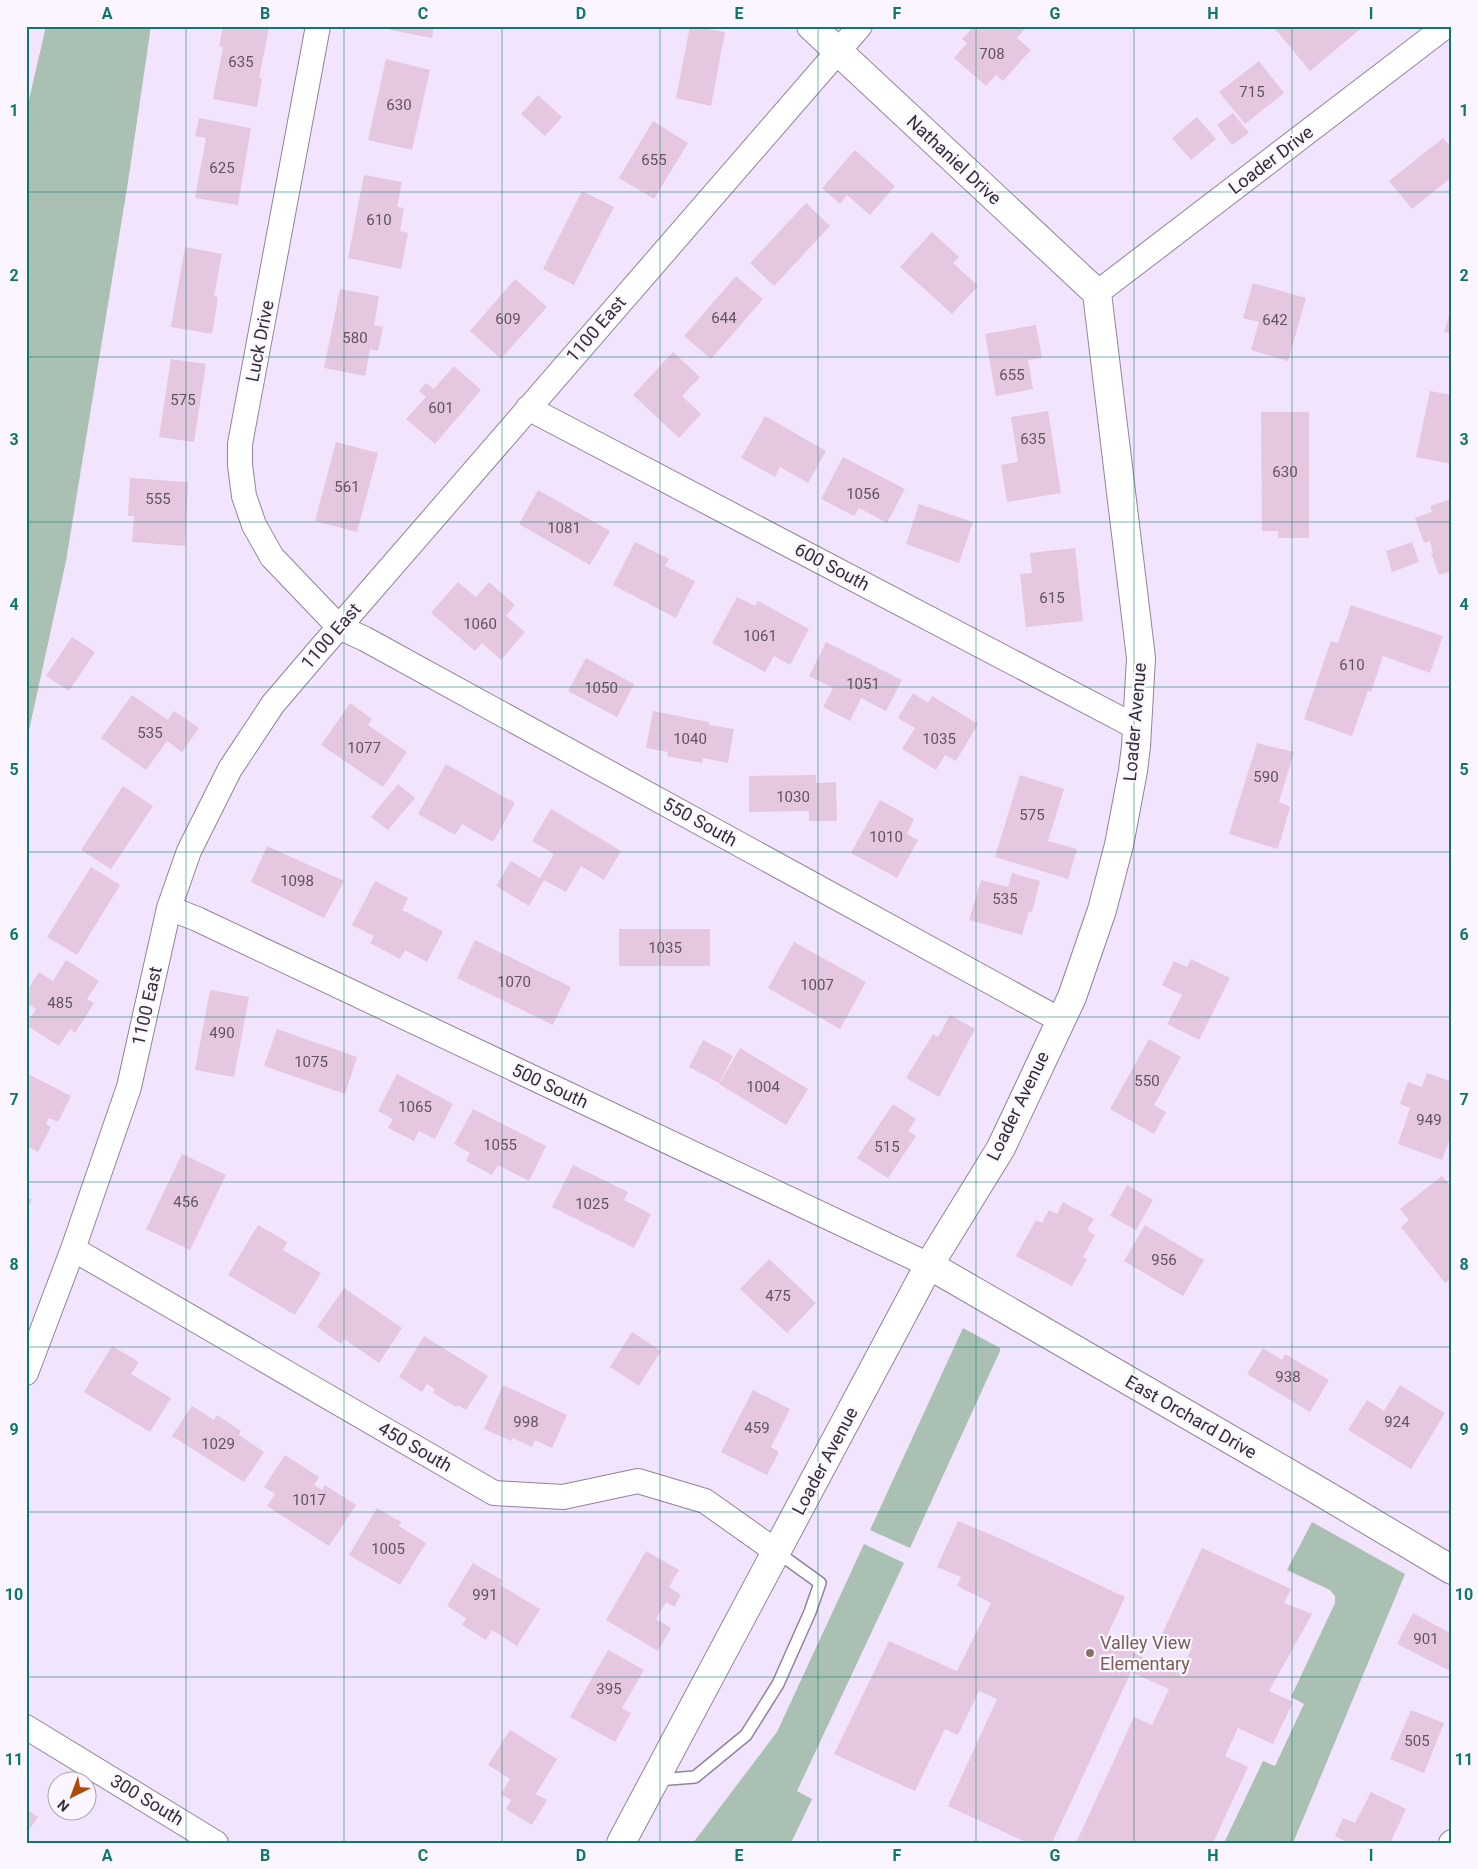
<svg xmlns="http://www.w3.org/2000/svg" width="1478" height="1869" font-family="Roboto,sans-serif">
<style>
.green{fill:#a9c0b2}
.building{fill:#e5c8df}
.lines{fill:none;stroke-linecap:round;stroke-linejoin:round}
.service-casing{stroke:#91849a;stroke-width:14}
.minor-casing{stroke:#91849a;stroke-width:26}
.tertiary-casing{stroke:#91849a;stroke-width:30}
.service{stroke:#fff;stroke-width:11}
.minor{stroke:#fff;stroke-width:24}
.tertiary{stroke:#fff;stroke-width:28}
.grid{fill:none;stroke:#0f766e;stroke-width:1;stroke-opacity:0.55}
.education-dot{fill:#8d6e63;stroke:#faf5ff;stroke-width:2}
.labels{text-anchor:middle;stroke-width:4.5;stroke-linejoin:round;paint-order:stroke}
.number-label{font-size:15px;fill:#5f5460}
.street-label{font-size:18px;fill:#322d36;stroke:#faf5ff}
.education-label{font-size:18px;fill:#785e54;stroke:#faf5ff;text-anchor:start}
.neatline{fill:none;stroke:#0f766e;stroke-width:2}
.grid-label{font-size:16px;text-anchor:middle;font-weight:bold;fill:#0f766e}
</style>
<rect width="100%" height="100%" fill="#f2e4fc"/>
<path class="green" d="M 46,26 L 151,26 L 128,182 L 66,561 L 26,744 L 26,113 Z
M 963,1328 L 1000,1348 L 1000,1351 L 910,1548 L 870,1530 Z
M 1312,1522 L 1405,1574 L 1293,1843 L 1224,1843 L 1263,1761 L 1275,1766 L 1304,1704 L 1291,1697 L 1335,1603 L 1335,1596 L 1330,1590 L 1287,1570 Z
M 864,1544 L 904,1563 L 797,1791 L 812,1799 L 791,1843 L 693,1843 L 777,1732 Z"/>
<path class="building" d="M 223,26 L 260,26 L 269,28 L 259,78 L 262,79 L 257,107 L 213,99 L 223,47 L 219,46 Z
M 391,26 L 434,26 L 432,38 L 390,30 Z
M 690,26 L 725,32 L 711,106 L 676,98 Z
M 974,26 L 1027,26 L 1017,38 L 1031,50 L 1003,81 L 996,75 L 986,86 L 954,58 L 967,43 L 962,39 Z
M 1279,26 L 1364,26 L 1310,71 L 1275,29 Z
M 386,59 L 430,70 L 412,150 L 368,140 Z
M 1259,61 L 1284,93 L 1245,124 L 1219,92 Z
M 538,95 L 562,117 L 545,136 L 521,114 Z
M 1233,113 L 1249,133 L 1232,145 L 1217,125 Z
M 1197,117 L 1216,139 L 1191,160 L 1172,138 Z
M 199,118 L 251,128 L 238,205 L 195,198 L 206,138 L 195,136 Z
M 653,121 L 688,143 L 654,199 L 619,178 Z
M 1443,138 L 1452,148 L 1452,177 L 1412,209 L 1389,181 Z
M 855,150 L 895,186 L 870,215 L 847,195 L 840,204 L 822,188 Z
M 364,175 L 402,182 L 397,207 L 404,208 L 400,231 L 408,233 L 401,269 L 348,258 Z
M 582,191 L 614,207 L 574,285 L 543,269 Z
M 806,203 L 830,226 L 774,286 L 750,263 Z
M 932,232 L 959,257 L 953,263 L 978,286 L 952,314 L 900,267 Z
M 185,247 L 222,254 L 214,296 L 218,297 L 212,334 L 171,327 Z
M 736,276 L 763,299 L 711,359 L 684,336 Z
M 515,279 L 547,307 L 501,359 L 470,331 Z
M 1253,283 L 1306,298 L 1288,361 L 1251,350 L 1259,322 L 1243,318 Z
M 340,289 L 379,296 L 374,325 L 383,327 L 378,351 L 370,349 L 365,376 L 324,368 Z
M 1452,307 L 1452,334 L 1444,332 Z
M 1036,325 L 1042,358 L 1028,360 L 1033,389 L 996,396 L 985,334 Z
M 673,352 L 700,377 L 682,396 L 701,414 L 679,438 L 633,395 Z
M 171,359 L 206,364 L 194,442 L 159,437 Z
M 454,366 L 481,390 L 435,444 L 406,419 L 426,397 L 419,391 L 426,383 L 434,389 Z
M 1430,391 L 1452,395 L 1452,464 L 1416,457 Z
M 1048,411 L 1061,493 L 1007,502 L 1001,465 L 1018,462 L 1011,417 Z
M 1261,412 L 1309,412 L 1309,538 L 1278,538 L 1278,531 L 1262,531 Z
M 765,416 L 826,451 L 808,483 L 780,467 L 775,477 L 741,458 Z
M 336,442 L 378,453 L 357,532 L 315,521 Z
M 843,457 L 905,489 L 887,523 L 859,508 L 854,516 L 821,499 Z
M 130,478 L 188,482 L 185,546 L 132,542 L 134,516 L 128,516 Z
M 538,490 L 610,531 L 590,565 L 519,524 Z
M 1452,499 L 1452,571 L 1439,575 L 1431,553 L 1433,553 L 1430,541 L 1424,543 L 1415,518 L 1432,512 L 1430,506 Z
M 919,504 L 973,522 L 959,563 L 906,544 Z
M 635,542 L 669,559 L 665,566 L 695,581 L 676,618 L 613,585 Z
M 1412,542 L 1419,562 L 1392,572 L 1386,551 Z
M 1075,548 L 1083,621 L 1026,627 L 1020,574 L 1032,573 L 1030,553 Z
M 458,582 L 476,597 L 489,582 L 515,605 L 506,616 L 525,632 L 501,660 L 482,643 L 475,651 L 431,613 Z
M 737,597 L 755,606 L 758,601 L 809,629 L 790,665 L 774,656 L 765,672 L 712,643 Z
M 1351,605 L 1443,636 L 1430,673 L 1383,656 L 1371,692 L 1368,691 L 1352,736 L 1304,719 L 1331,641 L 1338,643 Z
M 72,637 L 95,652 L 69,691 L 46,676 Z
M 826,642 L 902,680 L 886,711 L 861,698 L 850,721 L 823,707 L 833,688 L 809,676 Z
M 586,658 L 634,684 L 617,717 L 568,691 Z
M 913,693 L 928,703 L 932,696 L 978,724 L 956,761 L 945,755 L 936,770 L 902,749 L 915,728 L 898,718 Z
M 132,695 L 168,720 L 174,711 L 199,728 L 182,752 L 167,741 L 146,770 L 101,738 Z
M 350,703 L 372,719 L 368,725 L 407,752 L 383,787 L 321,745 Z
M 653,711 L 709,722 L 709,725 L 734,729 L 728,763 L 703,758 L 702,763 L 667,756 L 668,752 L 646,748 Z
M 1257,743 L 1294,752 L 1279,802 L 1290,807 L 1278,849 L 1229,834 Z
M 446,764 L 515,803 L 493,842 L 462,824 L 455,835 L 418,814 Z
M 816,775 L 816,783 L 836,782 L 837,821 L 809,821 L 809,811 L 749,812 L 749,776 Z
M 1020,775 L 1064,789 L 1048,841 L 1077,849 L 1068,879 L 995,857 Z
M 398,784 L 415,798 L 388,830 L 371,817 Z
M 123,786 L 153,806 L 111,869 L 81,850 Z
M 880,800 L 914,819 L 907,834 L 918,840 L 897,878 L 851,853 Z
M 551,809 L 621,851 L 604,880 L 581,866 L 566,892 L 544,880 L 529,906 L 496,886 L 511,861 L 540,878 L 554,854 L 532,841 Z
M 267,846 L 344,881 L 324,918 L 251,882 Z
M 91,867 L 120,885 L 77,955 L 47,937 Z
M 1012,873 L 1040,881 L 1032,912 L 1029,911 L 1022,935 L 969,920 L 981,880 L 1008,887 Z
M 375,881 L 408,898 L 402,910 L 443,931 L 427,962 L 405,950 L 400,959 L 370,943 L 374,936 L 352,925 Z
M 619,929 L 710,929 L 710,966 L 619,966 Z
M 475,940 L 571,987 L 553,1025 L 457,978 Z
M 794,942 L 866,982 L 840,1029 L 768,988 Z
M 1191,959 L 1230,978 L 1199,1040 L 1167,1024 L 1182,995 L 1162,985 L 1174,961 L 1187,967 Z
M 66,960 L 99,981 L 87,999 L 94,1003 L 75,1033 L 70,1029 L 59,1046 L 26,1025 L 36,1009 L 26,1003 L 26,992 L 39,972 L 53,981 Z
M 210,990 L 249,997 L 234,1077 L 195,1070 Z
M 950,1015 L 975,1029 L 939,1097 L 906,1078 L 933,1034 L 938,1037 Z
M 277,1029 L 357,1057 L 345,1094 L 264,1066 Z
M 1149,1039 L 1181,1057 L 1154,1105 L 1166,1112 L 1154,1134 L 1110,1109 Z
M 703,1040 L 733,1056 L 719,1083 L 689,1067 Z
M 740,1048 L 808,1089 L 786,1125 L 719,1084 Z
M 26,1073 L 71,1096 L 58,1122 L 49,1118 L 46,1124 L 51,1127 L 38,1152 L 26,1146 Z
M 1427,1073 L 1452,1082 L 1452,1133 L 1442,1160 L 1398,1144 L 1410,1108 L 1400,1104 L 1408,1082 L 1422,1087 Z
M 397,1074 L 453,1104 L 435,1139 L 419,1131 L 414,1141 L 388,1128 L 393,1119 L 378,1111 Z
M 893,1104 L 916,1119 L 908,1131 L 916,1136 L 888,1178 L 857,1158 Z
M 473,1109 L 546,1146 L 529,1181 L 498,1165 L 492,1175 L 466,1161 L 470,1153 L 454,1144 Z
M 182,1154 L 226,1175 L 190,1250 L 146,1229 Z
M 573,1165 L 628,1192 L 624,1200 L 651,1214 L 634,1248 L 552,1207 Z
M 1442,1176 L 1452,1188 L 1452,1278 L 1445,1283 L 1401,1227 L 1409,1220 L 1400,1209 Z
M 1127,1185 L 1153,1200 L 1136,1230 L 1110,1216 Z
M 26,1197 L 32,1199 L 26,1213 Z
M 1063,1202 L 1094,1219 L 1087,1230 L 1095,1235 L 1083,1257 L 1087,1259 L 1072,1286 L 1016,1256 L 1036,1220 L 1042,1223 L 1049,1210 L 1057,1214 Z
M 258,1225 L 287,1242 L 283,1250 L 321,1273 L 295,1315 L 228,1275 Z
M 1145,1225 L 1204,1260 L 1183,1296 L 1124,1261 Z
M 769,1259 L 816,1303 L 787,1333 L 740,1289 Z
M 344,1288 L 402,1328 L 379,1363 L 344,1339 L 341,1344 L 317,1327 Z
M 632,1332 L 661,1351 L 639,1386 L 610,1367 Z
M 424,1336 L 488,1376 L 466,1410 L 458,1405 L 456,1407 L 433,1393 L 435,1389 L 427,1384 L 422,1392 L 399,1377 Z
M 112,1346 L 139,1362 L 131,1374 L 171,1398 L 150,1432 L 84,1392 Z
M 1263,1348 L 1282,1360 L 1285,1354 L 1329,1380 L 1310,1412 L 1247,1374 Z
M 503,1385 L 567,1415 L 552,1448 L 535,1440 L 532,1447 L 513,1438 L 511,1441 L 484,1429 Z
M 1400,1385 L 1445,1413 L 1411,1469 L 1348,1430 L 1367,1400 L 1384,1411 Z
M 753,1390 L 790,1409 L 771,1447 L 779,1452 L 767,1475 L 721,1452 Z
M 192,1406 L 214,1420 L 217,1415 L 241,1431 L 239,1435 L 264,1452 L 244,1482 L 172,1436 Z
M 285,1455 L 319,1477 L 314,1485 L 322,1490 L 325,1485 L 356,1505 L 329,1546 L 267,1506 L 275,1494 L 264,1487 Z
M 377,1508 L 401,1522 L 399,1526 L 426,1543 L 400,1585 L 349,1555 Z
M 958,1521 L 999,1538 L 1125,1597 L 1106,1638 L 1144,1658 L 1180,1673 L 1192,1648 L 1162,1634 L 1202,1548 L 1291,1589 L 1284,1603 L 1312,1614 L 1269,1691 L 1293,1702 L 1273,1744 L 1238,1728 L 1225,1756 L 1248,1767 L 1213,1843 L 1076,1843 L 1134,1717 L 1152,1725 L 1169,1689 L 1131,1672 L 1052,1843 L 1028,1843 L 948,1806 L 997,1699 L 979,1691 L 958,1735 L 945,1729 L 915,1791 L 834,1754 L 889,1641 L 957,1671 L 991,1603 L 957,1586 L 961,1577 L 937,1567 Z
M 646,1551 L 679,1570 L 669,1587 L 681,1595 L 674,1607 L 666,1602 L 656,1619 L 671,1628 L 658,1651 L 606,1620 Z
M 473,1563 L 502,1580 L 500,1585 L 540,1609 L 517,1646 L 492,1630 L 486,1640 L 462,1625 L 466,1618 L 447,1606 Z
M 1413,1613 L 1452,1634 L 1452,1672 L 1397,1644 Z
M 608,1650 L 644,1670 L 622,1708 L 631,1713 L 615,1742 L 570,1717 Z
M 1411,1710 L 1444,1723 L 1424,1773 L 1390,1759 Z
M 510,1730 L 557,1759 L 536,1794 L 547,1800 L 532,1825 L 506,1809 L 511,1800 L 501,1794 L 510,1779 L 488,1765 Z
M 1371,1792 L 1406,1809 L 1390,1843 L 1349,1843 L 1335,1836 L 1343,1818 L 1355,1823 Z
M 26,1809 L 38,1817 L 26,1834 Z"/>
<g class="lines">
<defs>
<path id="service" d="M 657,1780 L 695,1777 L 746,1735 L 778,1684 L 810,1612 L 820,1583 L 777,1552"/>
<path id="minor" d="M 318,26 L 240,444 L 240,465 L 244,496 L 254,525 L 272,557 L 339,627 L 365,639 L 1060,1020
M 1097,293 L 1446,26
M 528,408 L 1136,727
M 169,908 L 197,919 L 929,1265
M 73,1249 L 494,1493 L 563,1497 L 638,1481 L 705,1501 L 777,1552
M 26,1373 L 73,1249 L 129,1087 L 169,908 L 189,851 L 230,769 L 273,704 L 320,649 L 860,26
M 26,1727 L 216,1843
M 1451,1843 L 1452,1842"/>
<path id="tertiary" d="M 929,1265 L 1314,1488 L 1452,1570
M 621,1843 L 929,1265 L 1001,1148 L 1072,997 L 1102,910 L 1119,845 L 1133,771 L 1136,746 L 1141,658 L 1097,293 L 811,26"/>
</defs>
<use href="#service" class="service-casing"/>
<use href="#minor" class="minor-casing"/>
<use href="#tertiary" class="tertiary-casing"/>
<use href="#service" class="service"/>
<use href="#minor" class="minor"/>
<use href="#tertiary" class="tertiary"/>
</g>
<path class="grid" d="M 186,26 L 186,1843M 344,26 L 344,1843M 502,26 L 502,1843M 660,26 L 660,1843M 818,26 L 818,1843M 976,26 L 976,1843M 1134,26 L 1134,1843M 1292,26 L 1292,1843M 26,192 L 1452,192M 26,357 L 1452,357M 26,522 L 1452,522M 26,687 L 1452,687M 26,852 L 1452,852M 26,1017 L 1452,1017M 26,1182 L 1452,1182M 26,1347 L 1452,1347M 26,1512 L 1452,1512M 26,1677 L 1452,1677"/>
<circle class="education-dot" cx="1090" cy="1653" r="5"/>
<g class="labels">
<g class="number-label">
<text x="992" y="59">708</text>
<text x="241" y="67">635</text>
<text x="1252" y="97">715</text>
<text x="399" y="110">630</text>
<text x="654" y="165">655</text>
<text x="222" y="173">625</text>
<text x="379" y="225">610</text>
<text x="724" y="323">644</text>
<text x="508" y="324">609</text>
<text x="1275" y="325">642</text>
<text x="355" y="343">580</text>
<text x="1012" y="380">655</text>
<text x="183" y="405">575</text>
<text x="441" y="413">601</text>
<text x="1033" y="444">635</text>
<text x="1285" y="477">630</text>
<text x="347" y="492">561</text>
<text x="863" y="499">1056</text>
<text x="158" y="504">555</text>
<text x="564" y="533">1081</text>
<text x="1052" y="603">615</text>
<text x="480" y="629">1060</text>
<text x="760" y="641">1061</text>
<text x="1352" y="670">610</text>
<text x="863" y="689">1051</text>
<text x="601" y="693">1050</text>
<text x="150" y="738">535</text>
<text x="690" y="744">1040</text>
<text x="939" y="744">1035</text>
<text x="364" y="753">1077</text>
<text x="1266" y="782">590</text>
<text x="793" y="802">1030</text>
<text x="1032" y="820">575</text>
<text x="886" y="842">1010</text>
<text x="297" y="886">1098</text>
<text x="1005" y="904">535</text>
<text x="665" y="953">1035</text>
<text x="514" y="987">1070</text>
<text x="817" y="990">1007</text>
<text x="60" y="1008">485</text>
<text x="222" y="1038">490</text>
<text x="311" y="1067">1075</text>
<text x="1147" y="1086">550</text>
<text x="763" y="1092">1004</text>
<text x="415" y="1112">1065</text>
<text x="1429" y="1125">949</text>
<text x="500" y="1150">1055</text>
<text x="887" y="1152">515</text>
<text x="186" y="1207">456</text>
<text x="592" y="1209">1025</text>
<text x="1164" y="1265">956</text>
<text x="778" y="1301">475</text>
<text x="1288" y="1382">938</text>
<text x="526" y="1427">998</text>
<text x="1397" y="1427">924</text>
<text x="757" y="1433">459</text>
<text x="218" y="1449">1029</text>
<text x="309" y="1505">1017</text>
<text x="388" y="1554">1005</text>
<text x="485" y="1600">991</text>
<text x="1426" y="1644">901</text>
<text x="609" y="1694">395</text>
<text x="1417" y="1746">505</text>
</g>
<g class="street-label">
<text transform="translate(954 160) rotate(43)" y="6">Nathaniel Drive</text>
<text transform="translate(1271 160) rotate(-37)" y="6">Loader Drive</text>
<text transform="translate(596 329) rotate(-49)" y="6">1100 East</text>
<text transform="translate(260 341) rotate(-79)" y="6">Luck Drive</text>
<text transform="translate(832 567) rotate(28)" y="6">600 South</text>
<text transform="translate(331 636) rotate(-49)" y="6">1100 East</text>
<text transform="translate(1135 722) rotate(-85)" y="6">Loader Avenue</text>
<text transform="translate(700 822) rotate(29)" y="6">550 South</text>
<text transform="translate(147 1006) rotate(-77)" y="6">1100 East</text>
<text transform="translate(550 1086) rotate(25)" y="6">500 South</text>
<text transform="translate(1018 1106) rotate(-64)" y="6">Loader Avenue</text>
<text transform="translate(1191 1417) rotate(30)" y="6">East Orchard Drive</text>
<text transform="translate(415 1447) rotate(30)" y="6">450 South</text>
<text transform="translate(825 1461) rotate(-62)" y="6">Loader Avenue</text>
<text transform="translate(147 1800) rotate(31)" y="6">300 South</text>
</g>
<g class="education-label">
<text x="1100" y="1649">Valley View<tspan x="1100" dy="21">Elementary</tspan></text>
</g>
</g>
<rect width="1478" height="1869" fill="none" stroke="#faf5ff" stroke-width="55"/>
<g transform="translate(72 1796) rotate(222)"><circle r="24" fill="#faf5ff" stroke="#aaa5af"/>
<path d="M0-4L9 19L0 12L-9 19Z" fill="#ad4c0a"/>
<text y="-8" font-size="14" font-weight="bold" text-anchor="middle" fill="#322d36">N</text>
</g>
<rect x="28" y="28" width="1422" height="1814" class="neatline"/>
<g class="grid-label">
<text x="107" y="19">A</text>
<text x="265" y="19">B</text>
<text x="423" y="19">C</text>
<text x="581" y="19">D</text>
<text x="739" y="19">E</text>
<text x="897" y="19">F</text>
<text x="1055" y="19">G</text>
<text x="1213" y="19">H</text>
<text x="1371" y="19">I</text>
<text x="14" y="116">1</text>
<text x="1464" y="116">1</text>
<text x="14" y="281">2</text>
<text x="1464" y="281">2</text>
<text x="14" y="445">3</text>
<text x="1464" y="445">3</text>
<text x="14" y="610">4</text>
<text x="1464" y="610">4</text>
<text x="14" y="775">5</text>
<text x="1464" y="775">5</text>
<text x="14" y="940">6</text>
<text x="1464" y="940">6</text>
<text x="14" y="1105">7</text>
<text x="1464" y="1105">7</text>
<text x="14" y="1270">8</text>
<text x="1464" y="1270">8</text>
<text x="14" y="1435">9</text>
<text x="1464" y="1435">9</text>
<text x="14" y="1600">10</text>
<text x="1464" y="1600">10</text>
<text x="14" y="1765">11</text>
<text x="1464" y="1765">11</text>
<text x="107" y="1861">A</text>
<text x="265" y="1861">B</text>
<text x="423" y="1861">C</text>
<text x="581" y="1861">D</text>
<text x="739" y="1861">E</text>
<text x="897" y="1861">F</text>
<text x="1055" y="1861">G</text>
<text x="1213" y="1861">H</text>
<text x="1371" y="1861">I</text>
</g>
</svg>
